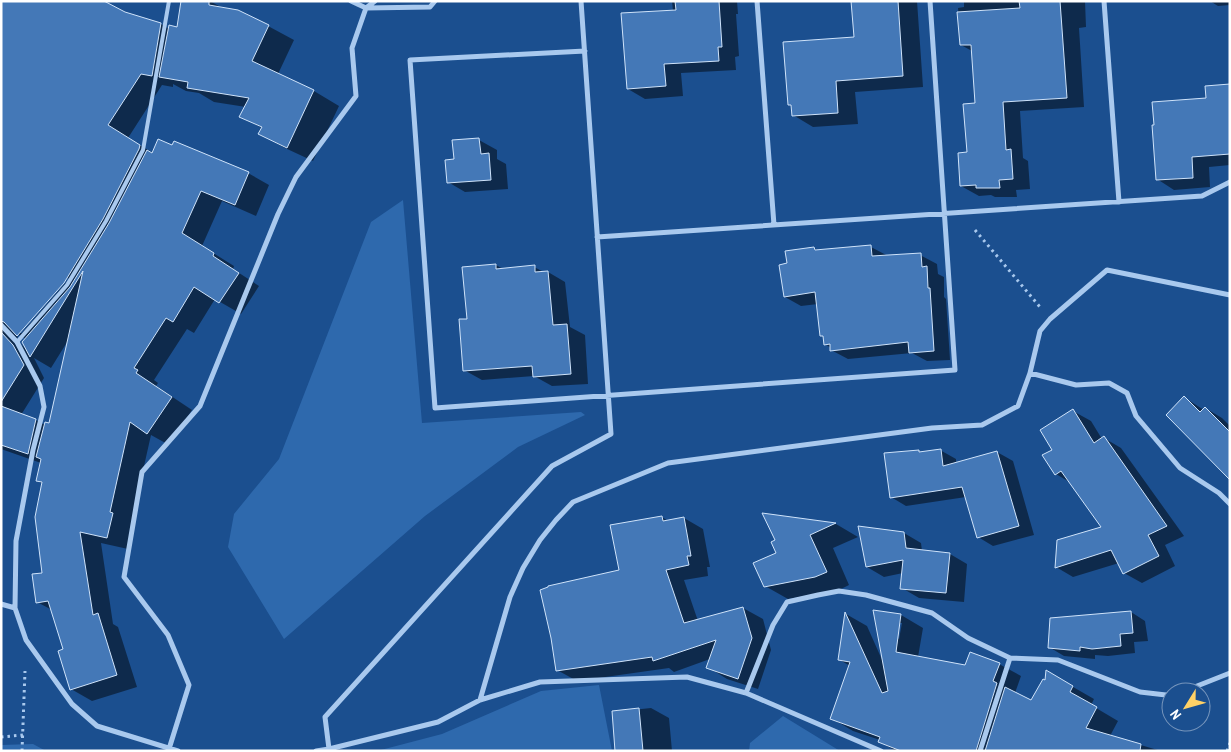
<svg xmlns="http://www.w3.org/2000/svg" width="1231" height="752" font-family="'Archivo Narrow',sans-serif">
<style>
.green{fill:#2e69ad}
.shadow{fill:#0007;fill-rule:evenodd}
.building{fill:#4478b7;stroke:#cfe3fa}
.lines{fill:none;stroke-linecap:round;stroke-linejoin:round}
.path{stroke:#a9c9ee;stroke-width:3;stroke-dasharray:2.5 4;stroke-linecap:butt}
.service{stroke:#a9c9ee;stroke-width:4}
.minor{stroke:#a9c9ee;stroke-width:5}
</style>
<rect width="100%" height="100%" fill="#1b4f8f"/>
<path class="green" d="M 403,200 L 422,423 L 581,412 L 585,415 L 518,447 L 425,516 L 284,639 L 228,547 L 234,514 L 279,459 L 371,222 Z
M 599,685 L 612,751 L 377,751 L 442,734 L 541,691 Z
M 783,716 L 840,751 L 749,751 L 750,743 Z
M 33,744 L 46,751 L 1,751 L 1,745 Z"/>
<path class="shadow" d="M 1,1 L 125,13 L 161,24 L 169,29 L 178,29 L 182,1 L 210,1 L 224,9 L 268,26 L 294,40 L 278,74 L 314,91 L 339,106 L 313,161 L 285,148 L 260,134 L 262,128 L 241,116 L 246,107 L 214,102 L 199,93 L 186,91 L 173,84 L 173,87 L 162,85 L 128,138 L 153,153 L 248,173 L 269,185 L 256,216 L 222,201 L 202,246 L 234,266 L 233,269 L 259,286 L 241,314 L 215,299 L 194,333 L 187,329 L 154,380 L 158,383 L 156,386 L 192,410 L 169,445 L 151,435 L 131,524 L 128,549 L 101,543 L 113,624 L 118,627 L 137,687 L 92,701 L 71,689 L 65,649 L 52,610 L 37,602 L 43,574 L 43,484 L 37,480 L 41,463 L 1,449 ZM 67,277 L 69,279 L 22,333 L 18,333 ZM 17,334 L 26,339 L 27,350 L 18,341 ZM 69,339 L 50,425 L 45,425 L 36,420 L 21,415 L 44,378 L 34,358 L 51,368 Z
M 672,1 L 737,1 L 738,14 L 736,14 L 739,56 L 735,57 L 736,70 L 681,73 L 683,96 L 645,99 L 628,89 L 673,11 Z
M 852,1 L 917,1 L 923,87 L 855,92 L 858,124 L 813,127 L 793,115 L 792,106 L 789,104 L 855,38 Z
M 964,1 L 1085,1 L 1086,27 L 1079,28 L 1084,107 L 1020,111 L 1023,158 L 1028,161 L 1030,189 L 1016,190 L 1017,197 L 995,197 L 991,195 L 979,196 L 961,186 L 968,154 L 976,104 L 972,51 L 961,45 L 958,8 L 964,7 Z
M 1210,1 L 1230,1 L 1230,5 L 1218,6 Z
M 1230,85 L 1230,165 L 1209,167 L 1210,187 L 1174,190 L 1157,179 Z
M 479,140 L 497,150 L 497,159 L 506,164 L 508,189 L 465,192 L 448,182 Z
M 871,247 L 888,256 L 920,255 L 937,264 L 938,274 L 944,277 L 944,297 L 946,299 L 950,360 L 927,361 L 912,353 L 848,359 L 831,350 L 831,348 L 825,344 L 825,337 L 821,335 L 818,304 L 801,306 L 785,297 L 788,265 L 814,248 L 819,251 Z
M 496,265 L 503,269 L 534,267 L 544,272 L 548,272 L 565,282 L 570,327 L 585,335 L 588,384 L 552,386 L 534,376 L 482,380 L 464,370 L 469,320 Z
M 1185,398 L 1204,410 L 1205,408 L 1222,418 L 1230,426 L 1230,475 Z
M 1073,411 L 1091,421 L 1102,439 L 1104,438 L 1121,448 L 1184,536 L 1165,545 L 1175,566 L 1142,583 L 1124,573 L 1119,563 L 1073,577 L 1056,567 L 1103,527 L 1071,483 L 1056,474 L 1053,450 Z
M 940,450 L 956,459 L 956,463 L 997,452 L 1013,461 L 1034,535 L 993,546 L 978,537 L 966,497 L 906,506 L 891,497 L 886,454 L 919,451 L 922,453 Z
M 765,514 L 836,524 L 858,537 L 833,548 L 849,585 L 839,590 L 788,599 L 765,586 L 778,553 L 777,541 Z
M 662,517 L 668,521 L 684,518 L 703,529 L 710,567 L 707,567 L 708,576 L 684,580 L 698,621 L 743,608 L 763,619 L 771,650 L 758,689 L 727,679 L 708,667 L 710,659 L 674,672 L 669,668 L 577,681 L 557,670 L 620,571 Z
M 904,533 L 921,543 L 922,551 L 950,554 L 967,564 L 964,602 L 919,598 L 902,588 L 903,573 L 884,577 L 867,567 Z
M 875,612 L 901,615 L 923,628 L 918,657 L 966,666 L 999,664 L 1021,676 L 1015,693 L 1032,702 L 1046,681 L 1047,672 L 1094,699 L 1091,705 L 1118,721 L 1110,736 L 1161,751 L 896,751 L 880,742 L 880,740 L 853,731 L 831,718 L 850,666 L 840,660 L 846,614 L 867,626 L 883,662 ZM 899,623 L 902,623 L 899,639 L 897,638 Z
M 1131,612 L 1145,621 L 1148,641 L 1134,642 L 1135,653 L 1108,656 L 1095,655 L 1095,659 L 1064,656 L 1049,647 Z
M 651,708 L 669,718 L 672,751 L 617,751 L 613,712 Z"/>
<path class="building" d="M 1,1 L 104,1 L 125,12 L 161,23 L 152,76 L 141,74 L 108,125 L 140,145 L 139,149 L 103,219 L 64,283 L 17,336 L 4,322 L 1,321 Z
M 181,1 L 209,1 L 209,5 L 238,10 L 269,25 L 252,61 L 314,90 L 287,148 L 258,134 L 262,127 L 239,117 L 249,98 L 187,88 L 188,82 L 159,77 L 169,25 L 177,27 Z
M 675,1 L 719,1 L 722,47 L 718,47 L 719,61 L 664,64 L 666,86 L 627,89 L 621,13 L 676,10 Z
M 851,1 L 898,1 L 903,76 L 836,81 L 838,113 L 792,116 L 791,105 L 788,105 L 783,42 L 854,37 Z
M 1019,1 L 1060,1 L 1067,98 L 1003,102 L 1006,150 L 1011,149 L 1013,179 L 999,180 L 1000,188 L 976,188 L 976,185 L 960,186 L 958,153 L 967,152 L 963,104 L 975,103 L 971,45 L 960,45 L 957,12 L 1020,8 Z
M 1230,84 L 1230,154 L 1192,157 L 1193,178 L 1156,180 L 1152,125 L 1154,125 L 1152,102 L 1206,98 L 1205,86 Z
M 479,138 L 481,154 L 489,153 L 491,180 L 447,183 L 445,160 L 454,159 L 452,140 Z
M 158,139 L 172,145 L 174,141 L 249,172 L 235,205 L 201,191 L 182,233 L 214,253 L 213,256 L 239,273 L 219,303 L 194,287 L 173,322 L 166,318 L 134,368 L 138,370 L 136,373 L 172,397 L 147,434 L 130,422 L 110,512 L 113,513 L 107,538 L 80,532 L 93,615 L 98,613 L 117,675 L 70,690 L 58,651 L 63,649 L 48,601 L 36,603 L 32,574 L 42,573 L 35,517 L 42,482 L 36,481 L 41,459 L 36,457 L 45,422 L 49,423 L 83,271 L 30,357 L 22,342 L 70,287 L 109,223 L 147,150 L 152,153 Z
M 871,245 L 872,256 L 921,253 L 922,267 L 927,266 L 928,288 L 930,288 L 934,351 L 909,353 L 908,342 L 830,351 L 830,344 L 824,345 L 823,336 L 820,336 L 815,292 L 784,297 L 779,265 L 787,263 L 785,251 L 814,247 L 815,250 Z
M 496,264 L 496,269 L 535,265 L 535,272 L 548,271 L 553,325 L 567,324 L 571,374 L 533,377 L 532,366 L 463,371 L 459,319 L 467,319 L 462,267 Z
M 1,332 L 13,345 L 24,365 L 1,402 Z
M 1184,396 L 1200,412 L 1205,407 L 1230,432 L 1230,480 L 1166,415 Z
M 1,406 L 36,419 L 28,454 L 1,445 Z
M 1073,409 L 1094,443 L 1104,436 L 1167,526 L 1148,535 L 1159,556 L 1123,574 L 1111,550 L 1055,568 L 1057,540 L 1101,527 L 1061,471 L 1055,475 L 1042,455 L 1052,450 L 1040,430 Z
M 941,449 L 943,466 L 997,451 L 1019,526 L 977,538 L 962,487 L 890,498 L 884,453 L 919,450 L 919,452 Z
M 762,513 L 836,523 L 810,535 L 827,572 L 815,577 L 764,587 L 753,563 L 776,553 L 771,542 L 775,540 Z
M 662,516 L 663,521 L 684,517 L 691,556 L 687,556 L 689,565 L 666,570 L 684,623 L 743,607 L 752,638 L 738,679 L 706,668 L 716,640 L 653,661 L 652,657 L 556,671 L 551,638 L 540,590 L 548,587 L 548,586 L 619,570 L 610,525 Z
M 858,526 L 904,532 L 906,548 L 950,553 L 946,593 L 900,589 L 903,560 L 866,567 Z
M 873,610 L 901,614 L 896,652 L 965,665 L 970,652 L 1000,663 L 993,681 L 997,683 L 976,751 L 901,751 L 878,742 L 880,737 L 830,719 L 850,662 L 838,660 L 845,612 L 882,693 L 888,691 Z
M 1131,611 L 1133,633 L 1120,634 L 1121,646 L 1092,649 L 1080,647 L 1080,651 L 1048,648 L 1050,618 Z
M 1046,670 L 1073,686 L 1070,692 L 1097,707 L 1086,728 L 1141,744 L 1140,751 L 985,751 L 1005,687 L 1031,700 L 1043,679 L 1045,680 Z
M 639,708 L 643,751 L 615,751 L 612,711 Z"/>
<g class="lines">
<path class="path" d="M 975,230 L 1040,307
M 1,737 L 23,735
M 22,751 L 25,671
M 1227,751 L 1230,743"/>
<path class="service" d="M 17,342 L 67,285 L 106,221 L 143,150 L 169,1"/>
<path class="minor" d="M 351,1 L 366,8 L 430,7 L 435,1
M 757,1 L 774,225
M 1104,1 L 1119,202
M 585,51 L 410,60 L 435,408 L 955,370 L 930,1
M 597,237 L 1202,196 L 1230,182
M 1,325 L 17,342 L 40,386 L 44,407 L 33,450 L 16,541 L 15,608 L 26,640 L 72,704 L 97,726 L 178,751
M 1030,373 L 1076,385 L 1109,383 L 1127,393 L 1136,416 L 1180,468 L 1219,493 L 1230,504
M 1,604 L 15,608
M 1177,692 L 1192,688 L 1230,673
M 746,693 L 773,625 L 787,602 L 818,595 L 839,591 L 866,595 L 932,613 L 968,638 L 1010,658 L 1058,660 L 1140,692 L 1166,695 L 1171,694
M 480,700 L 510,597 L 523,568 L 540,540 L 556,520 L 573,502 L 668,463 L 932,428 L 982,425 L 1018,406 L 1030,373 L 1040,331 L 1050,319 L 1107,270 L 1230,295
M 169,749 L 189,685 L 168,635 L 124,577 L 142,472 L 200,406 L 278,214 L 296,177 L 356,96 L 352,48 L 366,8 L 375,1
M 329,749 L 325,717 L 552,466 L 611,434 L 581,1
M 316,751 L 329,749 L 438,722 L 480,700 L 540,682 L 687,677 L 746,693 L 881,751
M 980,751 L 1010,658"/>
</g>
<rect width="1231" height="752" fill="none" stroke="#ffffff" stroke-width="5"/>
<g transform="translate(1186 707) rotate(233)"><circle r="24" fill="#1b4f8f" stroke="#7695bc"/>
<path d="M0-4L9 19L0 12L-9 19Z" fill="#ffd166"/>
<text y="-8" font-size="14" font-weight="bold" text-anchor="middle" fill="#ffffff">N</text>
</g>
</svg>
